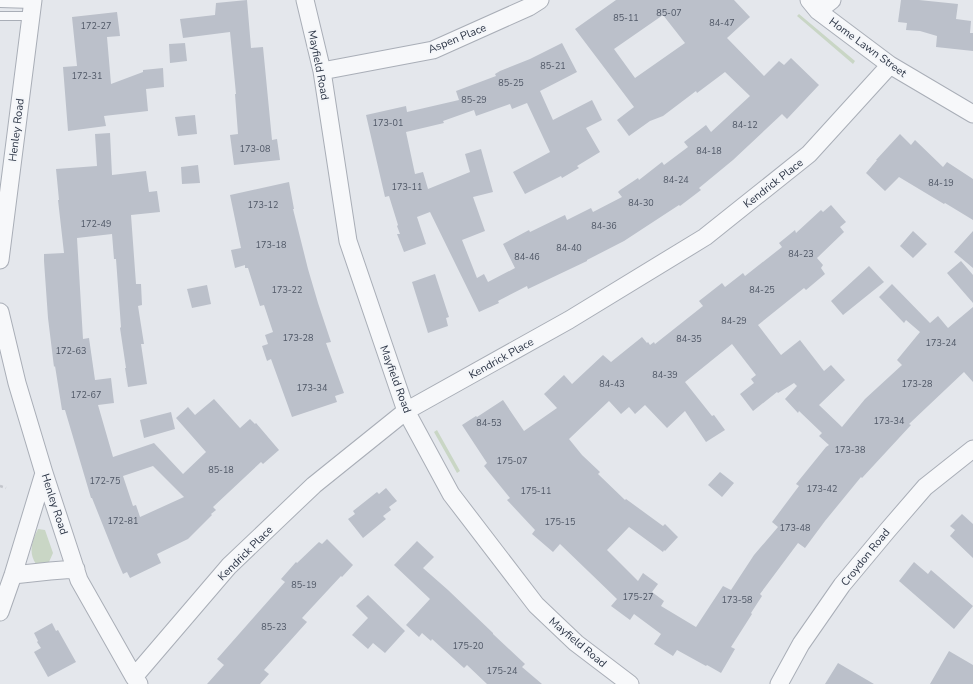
<svg xmlns="http://www.w3.org/2000/svg" width="973" height="684" font-family="'Nunito Sans',sans-serif">
<style>
.green{fill:#c9d6c5}
.building{fill:#bbc0ca;fill-rule:evenodd}
.lines{fill:none;stroke-linecap:round;stroke-linejoin:round}
.lane-casing{stroke:#a9aeb7;stroke-width:10}
.street-casing{stroke:#a9aeb7;stroke-width:19}
.path{stroke:#c2c5cb;stroke-width:2.5;stroke-dasharray:3 3;stroke-linecap:butt}
.lane{stroke:#f7f8fa;stroke-width:8}
.street{stroke:#f7f8fa;stroke-width:17}
.labels{text-anchor:middle;stroke-width:4;stroke-linejoin:round;paint-order:stroke}
.number-label{font-size:9px;fill:#4f5766}
.street-label{font-size:11px;fill:#2b3445;stroke:#f4f6f9}
</style>
<rect width="100%" height="100%" fill="#e4e7ec"/>
<path class="green" d="M 799,14 L 855,61 L 853,64 L 797,16 Z
M 437,430 L 460,471 L 457,473 L 434,432 Z
M 38,529 L 45,530 L 53,553 L 49,562 L 42,564 L 36,564 C 28,552 32,541 38,529 Z"/>
<path class="building" d="M 247,0 L 251,48 L 263,47 L 272,140 L 277,139 L 280,160 L 234,165 L 230,135 L 238,134 L 235,94 L 236,94 L 230,32 L 183,38 L 180,19 L 215,15 L 216,3 Z
M 616,0 L 734,0 L 750,17 L 727,38 L 764,76 L 779,61 L 784,65 L 791,58 L 819,85 L 787,119 L 782,114 L 733,160 L 699,188 L 701,190 L 680,206 L 679,205 L 624,241 L 587,260 L 587,261 L 528,289 L 527,286 L 498,301 L 499,303 L 479,312 L 430,212 L 417,217 L 426,244 L 404,252 L 397,234 L 400,234 L 397,226 L 398,225 L 389,196 L 385,197 L 366,115 L 406,106 L 407,112 L 459,100 L 456,91 L 496,76 L 495,74 L 500,71 L 530,59 L 562,43 L 577,72 L 540,91 L 553,120 L 592,100 L 602,120 L 586,128 L 600,152 L 577,166 L 579,168 L 562,178 L 561,176 L 525,194 L 513,172 L 550,152 L 527,103 L 512,109 L 510,104 L 476,116 L 474,110 L 443,121 L 444,123 L 406,132 L 415,174 L 423,172 L 428,189 L 470,172 L 465,154 L 481,149 L 493,192 L 473,197 L 485,231 L 462,240 L 477,278 L 484,274 L 488,282 L 515,268 L 503,244 L 529,230 L 530,232 L 565,215 L 567,220 L 591,208 L 593,212 L 622,197 L 618,192 L 620,190 L 638,178 L 639,180 L 662,162 L 664,165 L 688,147 L 684,142 L 706,125 L 711,132 L 750,96 L 725,72 L 697,93 L 696,91 L 663,116 L 650,121 L 629,136 L 617,120 L 634,107 L 575,29 ZM 663,15 L 685,43 L 635,78 L 614,49 Z
M 901,0 L 919,0 L 958,4 L 956,19 L 971,21 L 970,33 L 973,33 L 973,51 L 936,47 L 937,36 L 920,31 L 906,30 L 907,23 L 898,22 Z
M 117,12 L 120,36 L 107,37 L 111,84 L 143,72 L 143,70 L 163,68 L 164,87 L 146,89 L 148,111 L 104,116 L 106,126 L 68,131 L 63,67 L 77,66 L 72,17 Z
M 185,43 L 187,61 L 170,63 L 169,44 Z
M 195,115 L 197,134 L 178,136 L 175,117 Z
M 110,133 L 112,175 L 146,171 L 149,192 L 157,191 L 160,212 L 131,215 L 136,284 L 141,284 L 142,305 L 138,306 L 144,344 L 141,344 L 147,384 L 128,387 L 125,368 L 126,368 L 120,328 L 121,327 L 116,259 L 114,259 L 112,234 L 77,238 L 83,339 L 89,338 L 95,380 L 111,378 L 114,403 L 98,405 L 113,457 L 154,443 L 183,474 L 206,452 L 176,418 L 188,407 L 195,415 L 214,399 L 240,428 L 250,419 L 255,424 L 256,423 L 279,450 L 263,464 L 261,462 L 213,507 L 216,510 L 211,514 L 212,515 L 188,539 L 157,554 L 161,563 L 130,578 L 127,572 L 123,574 L 116,558 L 92,498 L 91,498 L 65,410 L 62,410 L 55,366 L 54,367 L 48,318 L 44,261 L 44,254 L 64,253 L 58,200 L 59,200 L 56,169 L 97,166 L 95,134 ZM 153,466 L 184,497 L 140,517 L 136,505 L 133,506 L 123,476 Z
M 900,134 L 911,145 L 915,140 L 943,167 L 947,162 L 973,179 L 973,220 L 945,203 L 944,204 L 899,177 L 885,191 L 866,173 L 877,160 L 876,160 Z
M 198,165 L 200,183 L 182,184 L 181,167 Z
M 289,182 L 294,209 L 293,209 L 308,269 L 318,303 L 331,342 L 326,343 L 344,393 L 335,396 L 337,402 L 292,417 L 271,359 L 267,361 L 262,346 L 268,344 L 265,335 L 273,332 L 264,305 L 260,306 L 248,268 L 245,268 L 245,265 L 235,268 L 231,250 L 241,248 L 230,195 Z
M 831,205 L 846,222 L 840,227 L 844,232 L 817,258 L 823,265 L 821,268 L 825,274 L 806,290 L 804,288 L 758,325 L 781,355 L 800,340 L 824,371 L 831,365 L 845,380 L 819,405 L 842,427 L 865,399 L 902,365 L 897,360 L 920,332 L 906,320 L 904,323 L 879,297 L 892,284 L 930,323 L 938,316 L 948,328 L 973,307 L 973,382 L 964,372 L 909,424 L 911,425 L 862,478 L 861,477 L 825,521 L 805,548 L 798,543 L 760,594 L 762,596 L 751,613 L 752,614 L 731,647 L 735,649 L 721,673 L 707,665 L 706,666 L 677,650 L 673,656 L 654,644 L 661,634 L 634,614 L 630,620 L 611,606 L 617,599 L 560,544 L 553,552 L 532,534 L 535,530 L 507,500 L 510,498 L 484,466 L 487,463 L 462,425 L 476,416 L 477,417 L 503,400 L 524,431 L 557,408 L 544,394 L 564,375 L 572,384 L 603,355 L 611,362 L 642,337 L 647,343 L 648,342 L 650,345 L 654,342 L 655,344 L 703,306 L 699,301 L 722,283 L 725,287 L 743,273 L 745,276 L 782,247 L 779,243 L 795,230 L 796,233 L 821,210 L 823,212 ZM 732,344 L 756,375 L 751,379 L 754,383 L 740,394 L 753,411 L 777,392 L 778,393 L 794,383 L 797,386 L 785,399 L 798,413 L 799,411 L 822,433 L 819,436 L 829,445 L 826,447 L 796,484 L 799,486 L 772,522 L 778,527 L 754,555 L 731,590 L 723,586 L 696,627 L 661,606 L 664,601 L 652,592 L 658,584 L 643,573 L 638,581 L 607,550 L 629,527 L 663,552 L 664,550 L 665,551 L 678,537 L 665,524 L 663,526 L 626,499 L 625,500 L 598,474 L 600,472 L 582,455 L 569,439 L 609,401 L 621,414 L 629,407 L 635,414 L 645,405 L 667,428 L 685,411 L 706,442 L 725,430 L 714,415 L 712,416 L 685,382 Z
M 913,231 L 927,244 L 913,258 L 900,246 Z
M 973,231 L 973,268 L 954,252 Z
M 961,261 L 973,275 L 973,303 L 947,273 Z
M 869,266 L 884,282 L 843,315 L 831,301 Z
M 435,274 L 449,317 L 446,318 L 448,326 L 428,333 L 412,282 Z
M 207,285 L 211,304 L 192,308 L 187,289 Z
M 171,412 L 175,429 L 144,438 L 140,420 Z
M 720,472 L 734,483 L 722,497 L 708,485 Z
M 386,488 L 397,501 L 389,507 L 391,510 L 383,516 L 386,519 L 363,538 L 348,519 L 355,514 L 353,511 L 377,492 L 379,494 Z
M 962,514 L 973,524 L 973,558 L 950,536 L 955,530 L 950,526 Z
M 327,539 L 353,565 L 342,577 L 341,576 L 302,618 L 307,622 L 264,670 L 269,674 L 260,684 L 207,684 L 224,665 L 217,659 L 285,582 L 281,579 L 296,562 L 297,563 L 319,542 L 322,544 Z
M 417,541 L 434,557 L 423,568 L 448,590 L 493,633 L 493,634 L 525,664 L 522,667 L 542,684 L 487,684 L 467,665 L 464,668 L 432,639 L 431,641 L 422,633 L 419,637 L 406,625 L 430,599 L 394,565 Z
M 914,562 L 928,574 L 931,570 L 973,606 L 954,629 L 899,581 Z
M 368,595 L 405,631 L 385,653 L 373,643 L 368,649 L 352,635 L 368,618 L 356,606 Z
M 52,623 L 56,631 L 58,630 L 76,662 L 48,677 L 34,652 L 41,648 L 37,642 L 38,641 L 34,633 Z
M 949,651 L 973,665 L 973,684 L 930,684 Z
M 838,663 L 874,684 L 825,684 Z"/>
<g class="lines">
<defs>
<path id="lane" d="M 0,3 L 32,4
M 0,16 L 31,16"/>
<path id="street" d="M 305,0 L 322,71 L 348,241 L 406,411 L 451,494 L 536,605 L 576,643 L 630,684
M 809,0 L 818,11 L 890,65 L 973,114
M 818,11 L 832,0
M 322,71 L 433,50 L 529,7 L 540,0
M 0,260 L 33,0
M 0,312 L 17,383 L 44,473 L 79,580 L 134,677 L 139,684
M 13,575 L 50,571 L 76,569
M 0,612 L 13,575 L 44,473
M 134,677 L 229,566 L 314,485 L 406,411 L 569,320 L 705,237 L 809,154 L 890,65
M 779,684 L 801,644 L 842,585 L 887,531 L 925,487 L 973,449"/>
</defs>
<use href="#lane" class="lane-casing"/>
<use href="#street" class="street-casing"/>
<path class="path" d="M 0,486 L 6,488"/>
<use href="#lane" class="lane"/>
<use href="#street" class="street"/>
</g>
<g class="labels">
<g class="number-label">
<text x="669" y="16">85-07</text>
<text x="626" y="21">85-11</text>
<text x="722" y="26">84-47</text>
<text x="96" y="29">172-27</text>
<text x="553" y="69">85-21</text>
<text x="87" y="79">172-31</text>
<text x="511" y="86">85-25</text>
<text x="474" y="103">85-29</text>
<text x="388" y="126">173-01</text>
<text x="745" y="128">84-12</text>
<text x="255" y="152">173-08</text>
<text x="709" y="154">84-18</text>
<text x="676" y="183">84-24</text>
<text x="941" y="186">84-19</text>
<text x="407" y="190">173-11</text>
<text x="641" y="206">84-30</text>
<text x="263" y="208">173-12</text>
<text x="96" y="227">172-49</text>
<text x="604" y="229">84-36</text>
<text x="271" y="248">173-18</text>
<text x="569" y="251">84-40</text>
<text x="801" y="257">84-23</text>
<text x="527" y="260">84-46</text>
<text x="287" y="293">173-22</text>
<text x="762" y="293">84-25</text>
<text x="734" y="324">84-29</text>
<text x="298" y="341">173-28</text>
<text x="689" y="342">84-35</text>
<text x="941" y="346">173-24</text>
<text x="71" y="354">172-63</text>
<text x="665" y="378">84-39</text>
<text x="612" y="387">84-43</text>
<text x="917" y="387">173-28</text>
<text x="312" y="391">173-34</text>
<text x="86" y="398">172-67</text>
<text x="889" y="424">173-34</text>
<text x="489" y="426">84-53</text>
<text x="850" y="453">173-38</text>
<text x="512" y="464">175-07</text>
<text x="221" y="473">85-18</text>
<text x="105" y="484">172-75</text>
<text x="822" y="492">173-42</text>
<text x="536" y="494">175-11</text>
<text x="123" y="524">172-81</text>
<text x="560" y="525">175-15</text>
<text x="795" y="531">173-48</text>
<text x="304" y="588">85-19</text>
<text x="638" y="600">175-27</text>
<text x="737" y="603">173-58</text>
<text x="274" y="630">85-23</text>
<text x="468" y="649">175-20</text>
<text x="502" y="674">175-24</text>
</g>
<g class="street-label">
<text transform="translate(457 38) rotate(-22)" y="4">Aspen Place</text>
<text transform="translate(868 47) rotate(36)" y="4">Home Lawn Street</text>
<text transform="translate(319 65) rotate(79)" y="4">Mayfield Road</text>
<text transform="translate(16 130) rotate(-83)" y="4">Henley Road</text>
<text transform="translate(773 183) rotate(-38)" y="4">Kendrick Place</text>
<text transform="translate(501 358) rotate(-29)" y="4">Kendrick Place</text>
<text transform="translate(396 379) rotate(70)" y="4">Mayfield Road</text>
<text transform="translate(55 504) rotate(72)" y="4">Henley Road</text>
<text transform="translate(245 553) rotate(-45)" y="4">Kendrick Place</text>
<text transform="translate(865 557) rotate(-51)" y="4">Croydon Road</text>
<text transform="translate(578 642) rotate(40)" y="4">Mayfield Road</text>
</g>
</g>
</svg>
